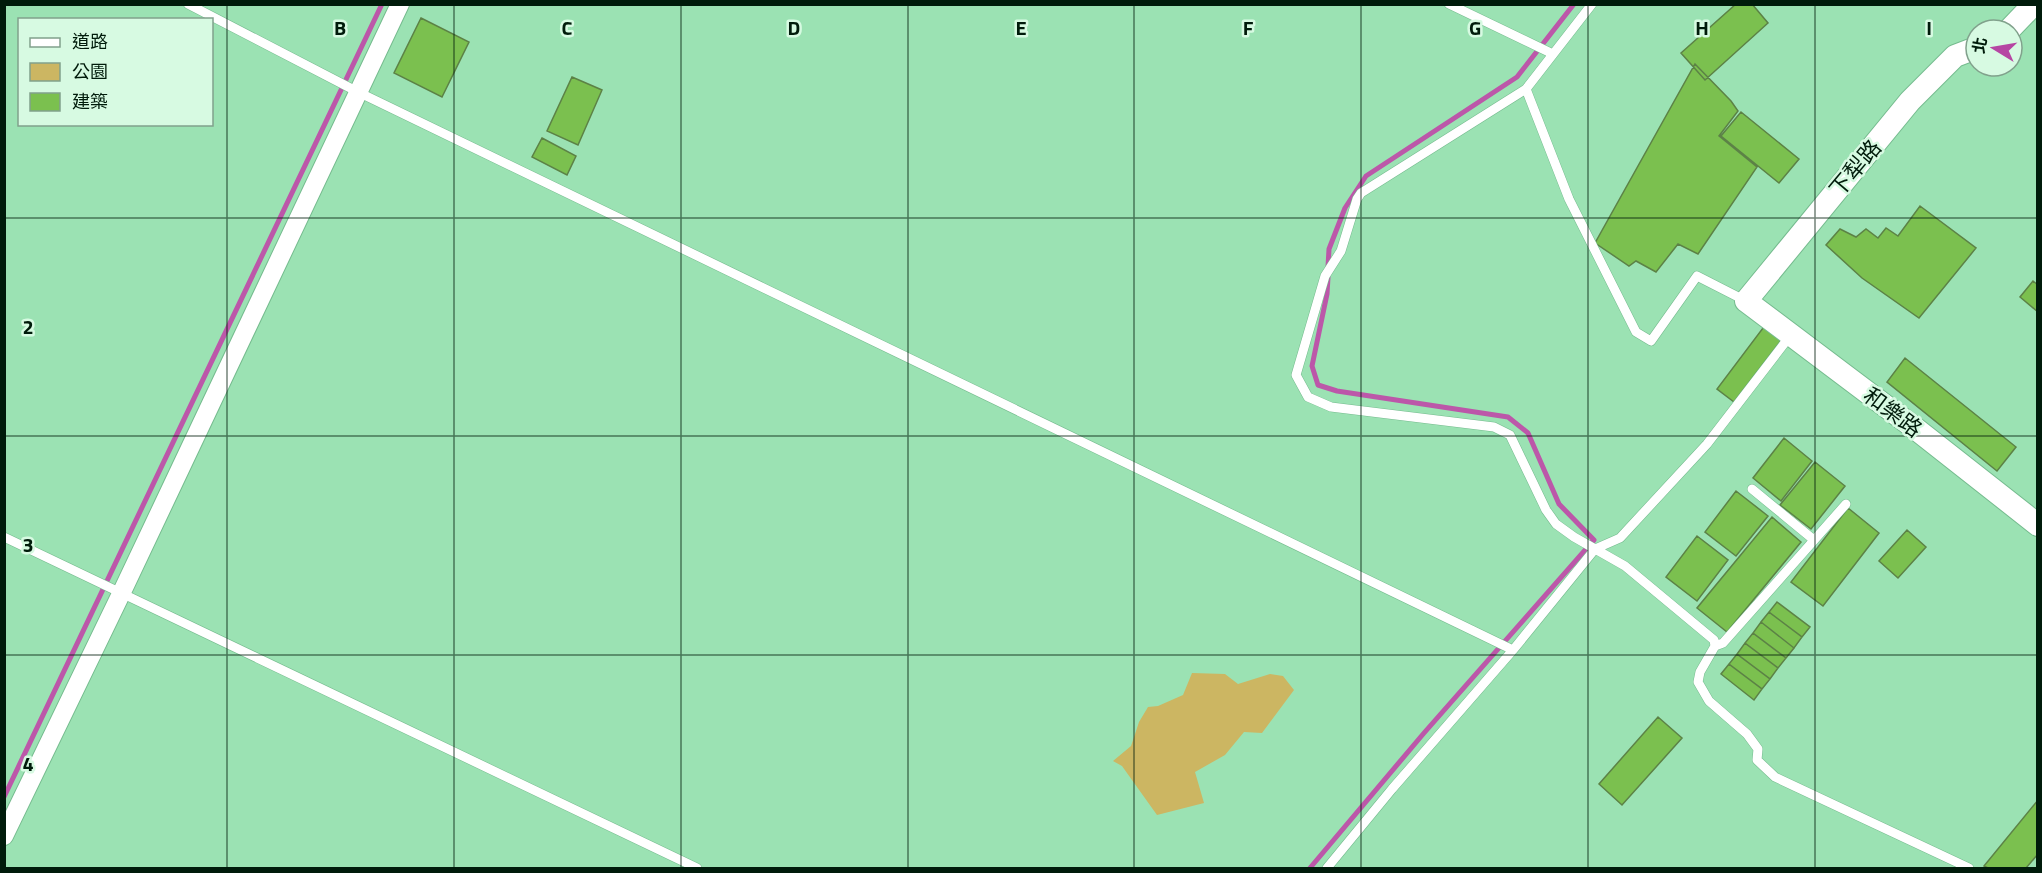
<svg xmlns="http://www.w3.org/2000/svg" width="2042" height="873" font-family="'Titillium Web','Noto Sans TC',sans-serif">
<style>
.green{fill:#ccb662}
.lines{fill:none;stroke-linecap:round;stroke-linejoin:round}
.stream{stroke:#bc57a9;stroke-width:5}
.building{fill:#7bc04f;stroke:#5c8246;stroke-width:1.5}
.service-casing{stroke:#75bb8e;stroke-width:10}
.minor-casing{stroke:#75bb8e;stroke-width:20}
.tertiary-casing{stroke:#75bb8e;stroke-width:24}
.service{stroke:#fff;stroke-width:9}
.minor{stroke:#fff;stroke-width:18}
.tertiary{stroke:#fff;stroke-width:22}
.grid{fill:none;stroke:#001b0b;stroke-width:1.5;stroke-opacity:0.55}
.labels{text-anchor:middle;stroke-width:5;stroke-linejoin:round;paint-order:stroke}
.street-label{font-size:22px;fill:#001b0b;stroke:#d7fae2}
.grid-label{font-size:20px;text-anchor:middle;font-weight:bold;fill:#001b0b;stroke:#d7fae2;stroke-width:5;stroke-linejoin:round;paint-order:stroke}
</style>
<rect width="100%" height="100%" fill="#9be2b3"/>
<path class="green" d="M 1192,673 L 1225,674 L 1238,684 L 1270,674 L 1283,676 L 1294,690 L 1262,733 L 1244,732 L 1225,755 L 1195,772 L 1204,803 L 1157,815 L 1122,766 L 1113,761 L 1131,746 L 1139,722 L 1148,707 L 1158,706 L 1183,695 Z"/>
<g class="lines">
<path class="stream" d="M 1328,267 L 1329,249 L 1345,208 L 1366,176 L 1517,77 L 1574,4
M 4,797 L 382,4
M 1310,868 L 1424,733 L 1594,540 L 1559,504 L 1528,433 L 1508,417 L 1337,391 L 1318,385 L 1312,366 L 1327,294 L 1328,277"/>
</g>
<path class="building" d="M 1736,4 L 1752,4 L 1768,23 L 1705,80 L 1681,53 Z
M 421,18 L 469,42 L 442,97 L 394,73 Z
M 1695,64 L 1731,101 L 1738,111 L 1719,136 L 1757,167 L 1698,254 L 1678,244 L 1656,272 L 1636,261 L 1629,266 L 1595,243 Z
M 572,77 L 602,90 L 578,145 L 547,131 Z
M 1741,112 L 1799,159 L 1779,183 L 1721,136 Z
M 542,138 L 576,156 L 567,175 L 532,157 Z
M 1920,206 L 1976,248 L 1919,318 L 1862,278 L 1826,245 L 1840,229 L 1856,237 L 1866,229 L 1878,238 L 1886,228 L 1898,236 Z
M 2033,281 L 2038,285 L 2038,312 L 2020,297 Z
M 1766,324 L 1783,338 L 1734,402 L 1717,389 Z
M 1905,358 L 2016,447 L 1997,471 L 1887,382 Z
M 1784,438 L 1812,461 L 1781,501 L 1753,478 Z
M 1815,462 L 1845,486 L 1811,529 L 1780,505 Z
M 1736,491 L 1768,516 L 1736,556 L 1705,532 Z
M 1848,508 L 1879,533 L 1823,606 L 1791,582 Z
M 1772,517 L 1801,542 L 1727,632 L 1697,608 Z
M 1907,530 L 1926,547 L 1898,578 L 1879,561 Z
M 1697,536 L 1728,560 L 1697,601 L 1666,577 Z
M 1777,602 L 1810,627 L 1802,637 L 1769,612 Z
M 1769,612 L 1802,637 L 1794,648 L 1761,622 Z
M 1761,622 L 1794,648 L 1786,658 L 1753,633 Z
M 1753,633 L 1786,658 L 1778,668 L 1745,643 Z
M 1745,643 L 1778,668 L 1770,679 L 1737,654 Z
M 1737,654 L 1770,679 L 1762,689 L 1729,664 Z
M 1729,664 L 1762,689 L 1754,700 L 1721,674 Z
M 1658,717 L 1682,738 L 1622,805 L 1599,784 Z
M 2038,800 L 2038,854 L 2026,868 L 1988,868 L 1984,866 Z"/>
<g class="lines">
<defs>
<path id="service" d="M 188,4 L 358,92 L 1513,650
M 1449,4 L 1553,54
M 1592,4 L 1526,89 L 1361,193 L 1357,199 L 1341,251 L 1325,276 L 1296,375 L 1308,397 L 1331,407 L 1494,427 L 1510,435 L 1546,510 L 1556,524 L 1574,537 L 1625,566 L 1714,640 L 1715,646 L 1700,672 L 1698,682 L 1709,701 L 1747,734 L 1758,749 L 1757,760 L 1775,777 L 1969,868
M 1526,89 L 1569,199 L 1636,332 L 1651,341 L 1697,276 L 1746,301
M 1752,489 L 1814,540
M 4,537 L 697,868
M 1715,646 L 1723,643 L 1846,504
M 1327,868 L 1392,789 L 1513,650 L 1595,549 L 1620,538 L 1707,444 L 1790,336"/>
<path id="minor" d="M 4,836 L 121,594 L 400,4"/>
<path id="tertiary" d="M 2009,30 L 2034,4
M 1976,48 L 1955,56 L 1910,101 L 1746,301 L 1916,429 L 2038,525"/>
</defs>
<use href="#service" class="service-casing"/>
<use href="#minor" class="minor-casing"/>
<use href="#tertiary" class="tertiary-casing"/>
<use href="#service" class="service"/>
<use href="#minor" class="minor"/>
<use href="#tertiary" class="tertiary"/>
</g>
<path class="grid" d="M 227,4 L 227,868M 454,4 L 454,868M 681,4 L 681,868M 908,4 L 908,868M 1134,4 L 1134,868M 1361,4 L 1361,868M 1588,4 L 1588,868M 1815,4 L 1815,868M 4,218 L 2038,218M 4,436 L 2038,436M 4,655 L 2038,655"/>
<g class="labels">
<g class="street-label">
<text transform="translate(1855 168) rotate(-50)" y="8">下犁路</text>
<text transform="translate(1893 412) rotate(37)" y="8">和樂路</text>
</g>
</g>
<g class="grid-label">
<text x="340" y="35">B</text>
<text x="567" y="35">C</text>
<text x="794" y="35">D</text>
<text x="1021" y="35">E</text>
<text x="1248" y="35">F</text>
<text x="1475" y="35">G</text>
<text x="1702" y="35">H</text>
<text x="1929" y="35">I</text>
<text x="28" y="334">2</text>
<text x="28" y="552">3</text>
<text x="28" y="771">4</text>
</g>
<rect width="2042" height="873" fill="none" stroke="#001b0b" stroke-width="12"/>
<rect x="18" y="18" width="195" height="108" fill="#d7fae2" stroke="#81a18c" stroke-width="1.5"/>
<rect x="30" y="38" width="30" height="9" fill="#ffffff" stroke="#81a18c" stroke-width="1.5"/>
<text x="72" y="48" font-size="18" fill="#001b0b">道路</text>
<rect x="30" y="63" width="30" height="18" fill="#ccb662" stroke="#81a18c" stroke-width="1.5"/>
<text x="72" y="78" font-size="18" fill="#001b0b">公園</text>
<rect x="30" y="93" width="30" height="18" fill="#7bc04f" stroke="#81a18c" stroke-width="1.5"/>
<text x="72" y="108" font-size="18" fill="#001b0b">建築</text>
<g transform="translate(1994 48) rotate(281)"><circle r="28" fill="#d7fae2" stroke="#81a18c" stroke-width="1.5"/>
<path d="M0-4.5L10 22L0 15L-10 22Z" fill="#b646a3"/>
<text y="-9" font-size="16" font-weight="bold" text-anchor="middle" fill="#001b0b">北</text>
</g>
</svg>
